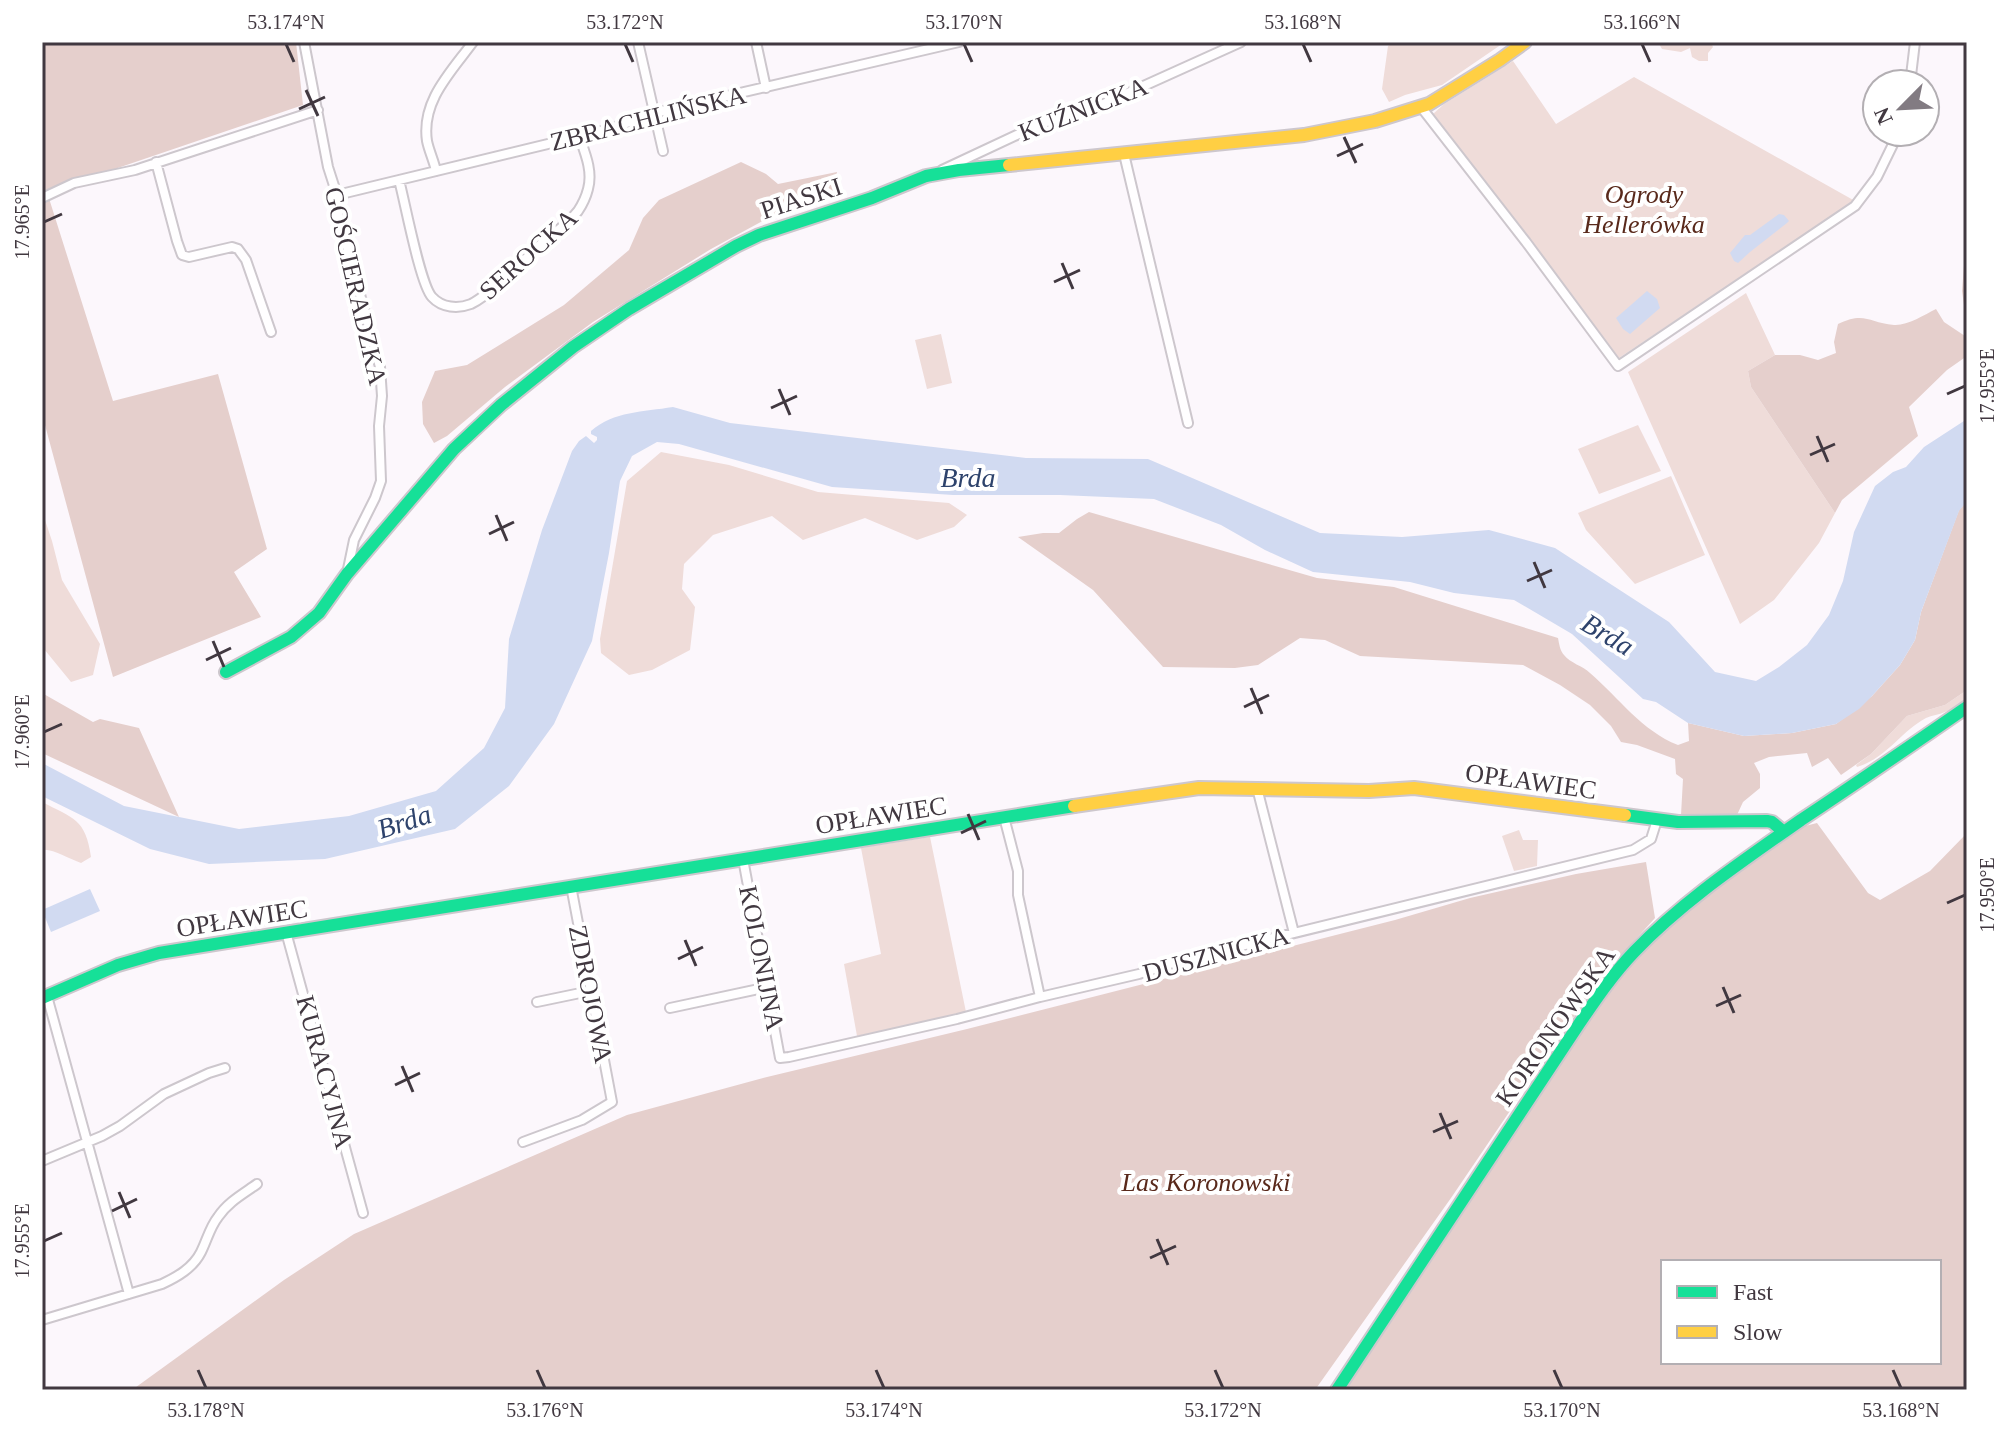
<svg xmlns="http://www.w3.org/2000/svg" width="2009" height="1432" font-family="'Times New Roman',serif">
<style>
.green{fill:#efdcd9}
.forest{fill:#e5cfcc;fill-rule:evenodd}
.water{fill:#d1daf1}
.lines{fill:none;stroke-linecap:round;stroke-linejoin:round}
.street-casing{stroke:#cdc7cd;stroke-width:12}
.fast-casing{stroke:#cdc7cd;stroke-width:16}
.slow-casing{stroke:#cdc7cd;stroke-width:16}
.street{stroke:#fffeff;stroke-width:8}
.fast{stroke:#16e098;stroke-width:12}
.slow{stroke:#ffcf43;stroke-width:12}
.ticks{fill:none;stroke:#413840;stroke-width:3}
.labels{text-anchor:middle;stroke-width:8;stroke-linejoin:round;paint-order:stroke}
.street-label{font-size:26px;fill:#413840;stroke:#fff}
.park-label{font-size:26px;font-style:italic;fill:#59291b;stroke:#fff}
.water-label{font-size:28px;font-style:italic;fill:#2e436c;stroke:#fff}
.neatline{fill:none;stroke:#413840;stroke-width:3}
.ticks-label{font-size:20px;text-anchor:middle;fill:#413840}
</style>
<rect width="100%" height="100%" fill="#fcf7fc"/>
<path class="green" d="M 1397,42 L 1505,42 L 1442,85 L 1405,95 L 1389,102 L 1382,89 L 1388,46 Z
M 1658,42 L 1711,42 L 1713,47 L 1708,53 L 1708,61 L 1699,61 L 1692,57 L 1690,48 L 1681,52 L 1662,49 Z
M 1513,61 L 1556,124 L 1634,77 L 1855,201 L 1619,358 L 1433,114 L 1444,104 Z
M 1746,293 L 1775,355 L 1748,371 L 1751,387 L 1835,513 L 1819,543 L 1774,600 L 1740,624 L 1628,372 Z
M 941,334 L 952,383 L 927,389 L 915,340 Z
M 1638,425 L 1661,471 L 1599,494 L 1578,449 Z
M 661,452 L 729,465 L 818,492 L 949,503 L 967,515 L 954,527 L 917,540 L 865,518 L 803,540 L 772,516 L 713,535 L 684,564 L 682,589 L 695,607 L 690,650 L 652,670 L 629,675 L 601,653 L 600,639 L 627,481 Z
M 1671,476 L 1705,555 L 1635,584 L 1586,530 L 1578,513 Z
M 42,511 L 52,541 L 62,580 L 100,644 L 93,675 L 71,682 L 44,649 L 42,649 Z
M 1967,690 L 1967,698 C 1960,703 1953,709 1945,712 C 1939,715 1932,715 1926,718 C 1900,732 1887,758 1857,767 L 1856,765 L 1871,754 L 1907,716 L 1945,705 Z
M 42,802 C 73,818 86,819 91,857 L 81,863 C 69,859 52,848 42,850 Z
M 1519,830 L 1523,840 L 1538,840 L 1537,866 L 1514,871 L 1502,836 Z
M 930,837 L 966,1012 L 857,1036 L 844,964 L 881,954 L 861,848 Z"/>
<path class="forest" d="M 42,42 L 296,42 L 303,105 L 47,192 L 113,401 L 218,374 L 267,549 L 234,572 L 261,617 L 113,677 L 42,414 Z
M 741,162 L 766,174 L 778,184 L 837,172 L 834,191 L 779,212 L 711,249 L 593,322 L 505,387 L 447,436 L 434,443 L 423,424 L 422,402 L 435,371 L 467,365 L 564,305 L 629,250 L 643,218 L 659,200 Z
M 1967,252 L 1967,356 L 1947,370 L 1909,407 L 1918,436 L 1842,500 L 1835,513 L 1751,387 L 1748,371 L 1775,355 L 1800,355 L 1818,360 L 1836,353 L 1834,342 L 1838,324 C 1865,311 1869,323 1894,325 C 1907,326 1924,315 1936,309 L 1944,322 L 1965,336 L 1966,319 L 1962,291 L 1965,253 Z
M 1967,501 L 1967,690 L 1945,705 L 1907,716 L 1871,754 L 1841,775 L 1828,758 L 1812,767 L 1807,753 L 1769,757 L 1754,763 L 1760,774 L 1760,788 L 1743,802 L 1737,815 L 1681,815 L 1683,779 L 1676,774 L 1675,759 L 1637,745 L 1621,742 L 1611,726 L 1590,705 L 1560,685 L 1523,665 L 1360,656 L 1325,640 L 1300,638 L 1258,665 L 1235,668 L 1163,667 L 1093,590 L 1018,537 L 1043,533 L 1059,533 L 1077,519 L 1089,512 L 1317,578 L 1394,587 L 1558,638 C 1559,643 1560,651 1564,655 C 1570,663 1583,666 1590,673 C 1619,698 1642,731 1678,745 L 1689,741 L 1688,723 L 1744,736 L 1792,733 L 1836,724 L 1872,696 L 1900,665 L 1915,640 L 1921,612 L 1959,510 Z
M 42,693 L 93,722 L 100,719 L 139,728 L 179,817 L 42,753 Z
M 1817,823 L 1868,893 L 1880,900 L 1930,871 L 1967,833 L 1967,1390 L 1345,1390 L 1596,1009 C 1613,988 1629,965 1648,947 C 1696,900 1751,865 1805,826 ZM 1663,1262 L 1939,1262 L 1939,1362 L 1663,1362 Z
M 1646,862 L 1655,918 L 1598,981 L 1451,1198 L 1315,1390 L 132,1390 L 284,1280 L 354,1234 L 627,1115 L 767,1077 L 967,1029 L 1395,920 L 1470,898 L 1576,874 Z"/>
<path class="water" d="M 1779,214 L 1784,215 L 1789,221 L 1787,223 L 1750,252 L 1738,263 L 1734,261 L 1730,253 L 1745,235 L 1750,235 Z
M 1647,291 L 1657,299 L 1660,308 L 1630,334 L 1623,329 L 1616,318 Z
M 673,407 L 730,423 L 1026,458 L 1148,459 L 1320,533 L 1402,537 L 1489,530 L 1555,548 L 1669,622 L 1715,672 L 1756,681 L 1779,667 L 1807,645 L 1829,615 L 1843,581 L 1854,532 L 1875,486 L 1893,472 L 1906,467 L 1924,447 L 1967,419 L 1967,501 L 1959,511 L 1921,612 L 1915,640 L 1900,665 L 1872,696 L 1859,709 L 1836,724 L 1792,733 L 1744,736 L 1688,723 L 1656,702 L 1643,699 L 1572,634 L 1514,600 L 1454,593 L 1410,582 L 1313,572 L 1265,550 L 1221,525 L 1154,499 L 1060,495 L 953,495 L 832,487 L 679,444 L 657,442 L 632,456 L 620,481 L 609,553 L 592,641 L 554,724 L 509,786 L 455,829 L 325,859 L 209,864 L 150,849 L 42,796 L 42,763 L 124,806 L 239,829 L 349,816 L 436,791 L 484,748 L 505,708 L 509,639 L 542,530 L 572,451 L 579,441 L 586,436 L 594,443 L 597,440 L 597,437 L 591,434 L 591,431 C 614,411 643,412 673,407 Z
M 90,889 L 100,911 L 51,932 L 42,910 Z"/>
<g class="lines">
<defs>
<path id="street" d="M 304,42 L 328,167 L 337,195 L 339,218 L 380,367 L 382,396 L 379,426 L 381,481 L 375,498 L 354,540 L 348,569
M 638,42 L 663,151
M 756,42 L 766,88
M 1910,84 L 1915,42
M 1421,107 L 1526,242 L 1618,366 L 1855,206 L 1877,177 L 1899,132
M 1124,154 L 1188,423
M 156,162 L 177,241 L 182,255 L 189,257 L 232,247 L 238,249 L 246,260 L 271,332
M 942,170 L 1040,124 L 1097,107 L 1241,42
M 436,171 C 434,161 429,151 427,141 C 421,101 451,72 473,42
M 399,180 C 405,202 420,284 432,297 C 442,308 458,309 471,304 C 490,295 524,260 541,244 C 553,234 568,224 578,211 C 582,205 586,197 588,189 C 593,171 585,153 579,136
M 337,195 L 610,129 L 654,113 L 959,42
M 42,198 L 74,183 L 135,170 L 318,110
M 1257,788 L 1294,933
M 743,859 L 780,1058 L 789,1057 L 957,1019 L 1040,997 L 1018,895 L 1018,871 L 1004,817
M 286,932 L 363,1213
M 47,996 L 129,1294
M 1040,997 L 1139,974 L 1176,962 L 1633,850 L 1651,839 L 1657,820
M 537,1002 L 590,991
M 670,1008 L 768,987
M 523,1142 L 582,1120 L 612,1102 L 571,886
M 42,1161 L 102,1136 L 120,1126 L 164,1094 L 209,1073 L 225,1068
M 42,1320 L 162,1284 C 177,1277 193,1268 201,1252 C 207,1240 210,1227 218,1217 C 228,1202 243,1194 257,1184"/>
<path id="fast" d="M 226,672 L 291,637 L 319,613 L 347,574 L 454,449 L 501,405 L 573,347 L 629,309 L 736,246 L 759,235 L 872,198 L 926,176 L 959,170 L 1009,165
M 1625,815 L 1678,822 L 1767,821 L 1772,822 L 1784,832
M 42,998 L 118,965 L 159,953 L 1074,806
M 1337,1390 L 1579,1024 C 1596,999 1613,974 1634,952 C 1684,900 1743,861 1801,820 C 1857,783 1912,745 1967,707"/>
<path id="slow" d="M 1009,165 L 1304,135 L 1375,121 L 1429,104 L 1500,60 L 1525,42
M 1074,806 L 1199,788 L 1369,791 L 1414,788 L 1625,815"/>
</defs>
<use href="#street" class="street-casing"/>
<use href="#fast" class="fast-casing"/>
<use href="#slow" class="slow-casing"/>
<use href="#street" class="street"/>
<use href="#fast" class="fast"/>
<use href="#slow" class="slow"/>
</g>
<path class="ticks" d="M 286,44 L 294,62M 625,44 L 633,62M 964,44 L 972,62M 1303,44 L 1311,62M 1642,44 L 1650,62M 306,90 L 318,116M 299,109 L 325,97M 1344,137 L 1356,163M 1337,156 L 1363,144M 44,222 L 62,214M 1062,263 L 1073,289M 1054,282 L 1080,270M 779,389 L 790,415M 1947,394 L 1965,386M 771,408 L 797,396M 1817,436 L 1828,462M 1810,455 L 1835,444M 496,515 L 507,541M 489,534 L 514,522M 1534,562 L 1545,588M 1527,581 L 1552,570M 213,641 L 224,667M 206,660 L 231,648M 1251,688 L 1262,714M 1244,707 L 1269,695M 44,732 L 62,724M 968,814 L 979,840M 961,833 L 986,821M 1947,903 L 1965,895M 685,940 L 696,966M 678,959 L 703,947M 1723,987 L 1734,1013M 1716,1006 L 1741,995M 402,1066 L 413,1092M 395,1085 L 420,1073M 1440,1113 L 1451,1139M 1433,1132 L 1458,1121M 119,1192 L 130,1218M 112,1211 L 137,1199M 1157,1239 L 1168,1265M 44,1241 L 62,1233M 1150,1258 L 1176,1246M 198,1370 L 206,1388M 537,1370 L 545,1388M 876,1370 L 884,1388M 1215,1370 L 1223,1388M 1554,1370 L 1562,1388M 1893,1370 L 1901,1388"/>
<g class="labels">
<g class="street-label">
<text transform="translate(1083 109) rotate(-21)" y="9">KUŹNICKA</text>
<text transform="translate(648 118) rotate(-14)" y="9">ZBRACHLIŃSKA</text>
<text transform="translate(801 198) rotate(-18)" y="9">PIASKI</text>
<text transform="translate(528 254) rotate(-42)" y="9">SEROCKA</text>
<text transform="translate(356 286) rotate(77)" y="9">GOŚCIERADZKA</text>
<text transform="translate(1531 781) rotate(8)" y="9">OPŁAWIEC</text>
<text transform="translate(881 815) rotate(-9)" y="9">OPŁAWIEC</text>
<text transform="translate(242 918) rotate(-9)" y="9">OPŁAWIEC</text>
<text transform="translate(1216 954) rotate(-15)" y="9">DUSZNICKA</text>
<text transform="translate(762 958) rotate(79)" y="9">KOLONIJNA</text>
<text transform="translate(591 994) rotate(79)" y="9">ZDROJOWA</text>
<text transform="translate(1555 1026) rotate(-55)" y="9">KORONOWSKA</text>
<text transform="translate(325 1072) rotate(75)" y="9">KURACYJNA</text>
</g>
<g class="park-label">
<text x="1644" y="203">Ogrody<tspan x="1644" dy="30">Hellerówka</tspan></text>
<text x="1206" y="1191">Las Koronowski</text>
</g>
<g class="water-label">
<text x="968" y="487">Brda</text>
<text transform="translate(1608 634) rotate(31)" y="10">Brda</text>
<text transform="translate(404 821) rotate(-18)" y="10">Brda</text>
</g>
</g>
<rect width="2009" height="1432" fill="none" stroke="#ffffff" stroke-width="88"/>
<rect x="1661" y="1260" width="280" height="104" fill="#ffffff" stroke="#b3afb3" stroke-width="2"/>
<rect x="1677" y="1286" width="40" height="12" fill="#16e098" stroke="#b3afb3" stroke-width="2"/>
<text x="1733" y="1300" font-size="24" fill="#413840">Fast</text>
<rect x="1677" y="1326" width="40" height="12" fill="#ffcf43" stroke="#b3afb3" stroke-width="2"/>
<text x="1733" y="1340" font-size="24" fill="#413840">Slow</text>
<g transform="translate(1901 108) rotate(246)"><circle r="38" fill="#ffffff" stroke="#b3afb3" stroke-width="2"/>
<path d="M0-6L14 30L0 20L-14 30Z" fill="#827b82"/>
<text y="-12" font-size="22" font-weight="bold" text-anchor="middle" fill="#413840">N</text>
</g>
<rect x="44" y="44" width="1921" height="1344" class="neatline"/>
<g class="ticks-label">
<text x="286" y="29">53.174°N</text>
<text x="625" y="29">53.172°N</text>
<text x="964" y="29">53.170°N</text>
<text x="1303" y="29">53.168°N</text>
<text x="1642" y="29">53.166°N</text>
<text transform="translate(22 222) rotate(-90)" y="7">17.965°E</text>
<text transform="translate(1987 386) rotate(-90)" y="7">17.955°E</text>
<text transform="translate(22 732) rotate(-90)" y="7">17.960°E</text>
<text transform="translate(1987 895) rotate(-90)" y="7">17.950°E</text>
<text transform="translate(22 1241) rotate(-90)" y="7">17.955°E</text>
<text x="206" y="1417">53.178°N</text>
<text x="545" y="1417">53.176°N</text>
<text x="884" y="1417">53.174°N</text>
<text x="1223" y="1417">53.172°N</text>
<text x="1562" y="1417">53.170°N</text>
<text x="1901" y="1417">53.168°N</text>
</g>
</svg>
